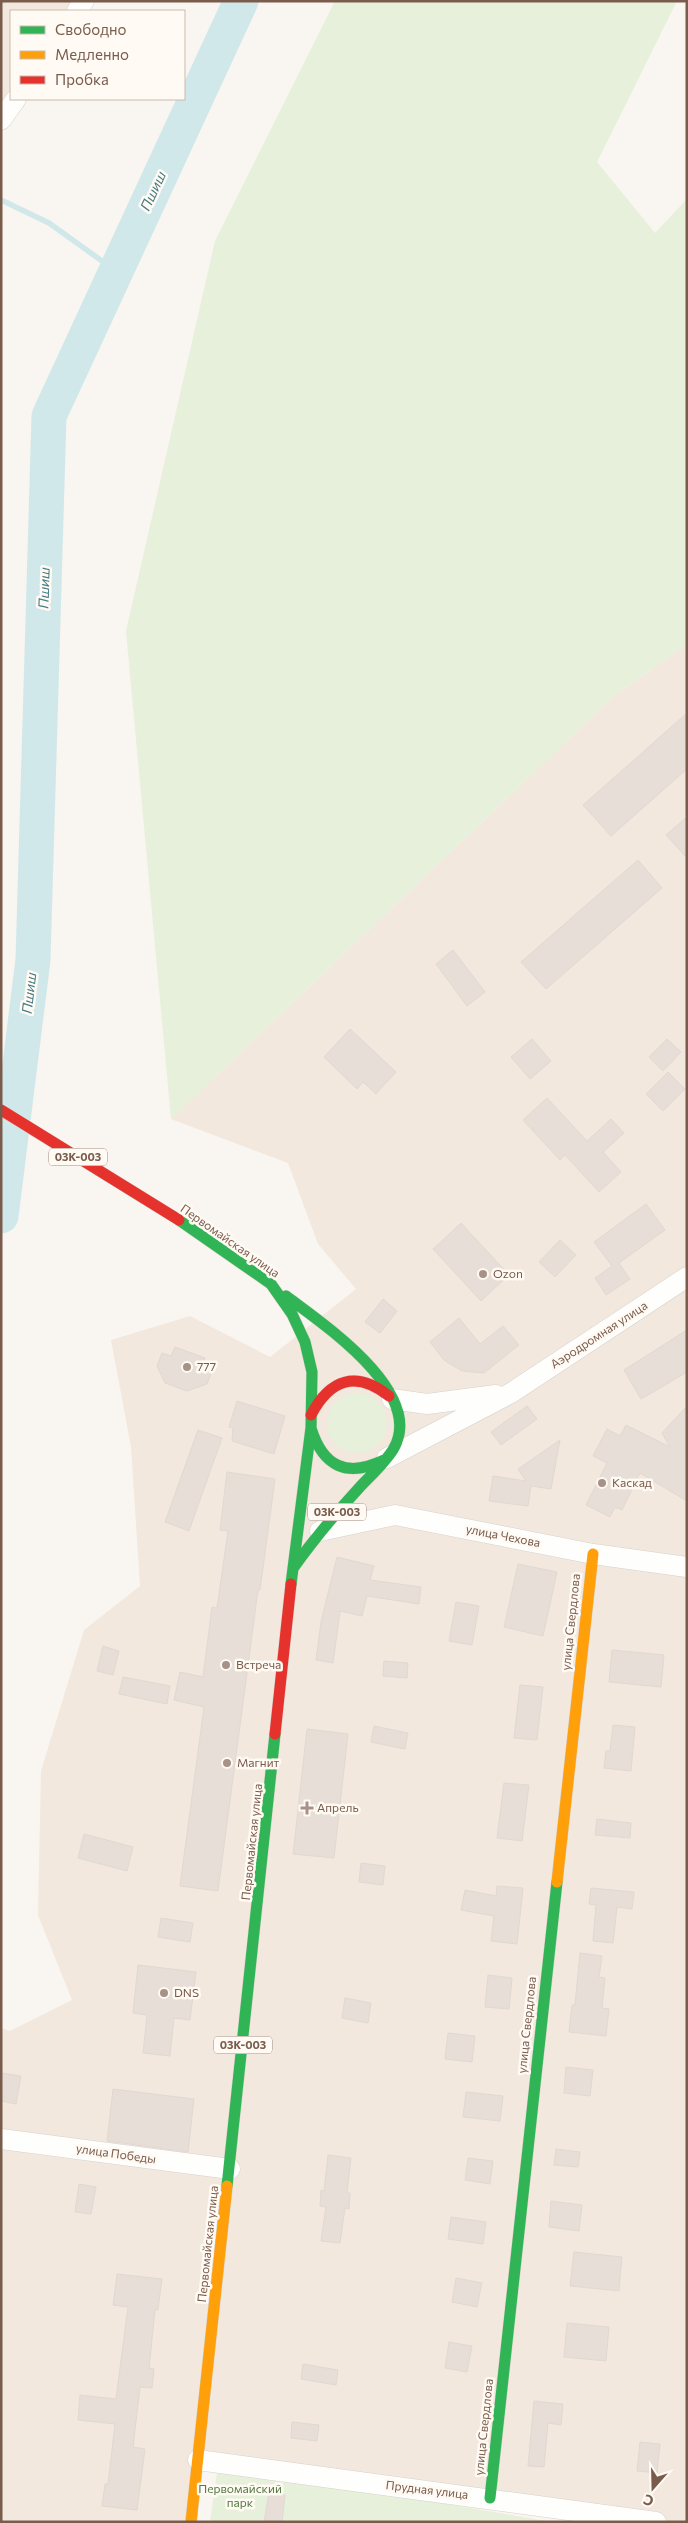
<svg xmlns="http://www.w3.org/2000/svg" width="688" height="2523" font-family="Commissioner,sans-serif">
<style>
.residential{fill:#f2e8de}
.green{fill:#e7f0db}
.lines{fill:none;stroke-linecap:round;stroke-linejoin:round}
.stream{stroke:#d0e8ea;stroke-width:5.5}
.river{stroke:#d0e8ea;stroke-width:35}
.building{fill:#e6ded7;stroke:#e2d8d2}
.street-casing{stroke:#d7d1cb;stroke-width:21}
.fast-casing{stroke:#d9d2cb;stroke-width:12}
.slow-casing{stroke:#d9d2cb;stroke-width:12}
.jam-casing{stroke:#d9d2cb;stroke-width:12}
.street{stroke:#fefefd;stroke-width:20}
.fast{stroke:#30b455;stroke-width:11}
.slow{stroke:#ff9f0a;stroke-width:11}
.jam{stroke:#e5322d;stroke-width:11}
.poi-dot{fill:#a69286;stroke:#fffaf3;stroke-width:2}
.labels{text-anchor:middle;stroke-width:5;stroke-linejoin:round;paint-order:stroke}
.shield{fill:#fffaf3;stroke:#a28b7f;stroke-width:1}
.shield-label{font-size:11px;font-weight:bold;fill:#7a5c4d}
.street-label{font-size:12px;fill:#7a5c4d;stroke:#fffaf3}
.poi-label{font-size:12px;fill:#7a5c4d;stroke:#fffaf3;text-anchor:start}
.park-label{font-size:12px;fill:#537a41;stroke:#fffaf3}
.water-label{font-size:14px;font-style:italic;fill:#437c86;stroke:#fffaf3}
</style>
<rect width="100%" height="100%" fill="#f9f5f0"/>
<path class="residential" d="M 1,1 L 86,1 L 79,11 L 11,11 L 11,99 L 1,120 Z
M 687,644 L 687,2522 L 656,2522 L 198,2460 L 191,2522 L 1,2522 L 1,2028 L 10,2031 L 72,2000 L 38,1915 L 41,1771 L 84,1630 L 140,1586 L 131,1447 L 111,1340 L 190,1316 L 270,1357 L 356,1289 L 318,1244 L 288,1163 L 171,1119 L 614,696 Z"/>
<path class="green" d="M 335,1 L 677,1 L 597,162 L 655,233 L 687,199 L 687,644 L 614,696 L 171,1119 L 126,631 L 215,241 Z
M327 1423a30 30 0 1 1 60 0a30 30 0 1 1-60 0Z
M 218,2465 L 552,2522 L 210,2522 Z"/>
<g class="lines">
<path class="stream" d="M 1,1 L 4,1
M 1,200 L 49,223 L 116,271"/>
<path class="river" d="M 1,1216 L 33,960 L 49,416 L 241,1"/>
</g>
<path class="building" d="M 687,713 L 687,769 L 611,836 L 583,805 Z
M 687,817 L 687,858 L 666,835 Z
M 638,860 L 662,888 L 546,989 L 521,962 Z
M 453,950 L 485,992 L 467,1006 L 436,964 Z
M 350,1029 L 396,1072 L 376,1094 L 363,1082 L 357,1089 L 324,1057 Z
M 532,1039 L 551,1061 L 530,1079 L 511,1057 Z
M 667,1039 L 681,1052 L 663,1071 L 649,1057 Z
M 668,1072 L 685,1089 L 663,1111 L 646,1094 Z
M 547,1098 L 587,1141 L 611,1119 L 624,1133 L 603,1152 L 621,1172 L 599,1192 L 565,1155 L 560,1160 L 523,1120 Z
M 646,1204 L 665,1230 L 619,1263 L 630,1279 L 606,1295 L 595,1278 L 612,1266 L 594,1242 Z
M 461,1223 L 509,1275 L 481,1301 L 433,1249 Z
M 560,1240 L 576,1255 L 555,1277 L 539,1262 Z
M 383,1299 L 397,1311 L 380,1333 L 365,1322 Z
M 459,1318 L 480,1344 L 503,1326 L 519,1345 L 484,1373 L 462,1371 L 444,1360 L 430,1342 Z
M 687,1330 L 687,1372 L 641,1399 L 624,1370 Z
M 175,1347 L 205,1358 L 202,1367 L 212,1371 L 207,1384 L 187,1391 L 165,1383 L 157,1366 L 162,1353 L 171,1356 Z
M 237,1401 L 285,1416 L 274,1454 L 232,1441 L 233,1428 L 229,1427 Z
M 527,1406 L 537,1419 L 501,1445 L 491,1432 Z
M 687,1406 L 687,1501 L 640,1473 L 622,1510 L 615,1507 L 610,1517 L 586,1505 L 607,1463 L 593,1456 L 607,1429 L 620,1436 L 626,1425 L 670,1447 L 662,1433 Z
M 198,1430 L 222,1438 L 189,1531 L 165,1522 Z
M 560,1440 L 551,1489 L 531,1486 L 528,1506 L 489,1501 L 493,1476 L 526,1481 L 518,1469 Z
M 227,1472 L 275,1479 L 260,1590 L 258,1590 L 218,1891 L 180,1886 L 204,1707 L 174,1700 L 180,1672 L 203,1677 L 212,1607 L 217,1608 L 228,1531 L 220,1530 Z
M 337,1557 L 374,1566 L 370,1580 L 421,1587 L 419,1604 L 367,1596 L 362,1616 L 340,1611 L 333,1663 L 316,1660 L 321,1622 Z
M 518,1564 L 557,1572 L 543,1636 L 504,1627 Z
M 456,1602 L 479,1606 L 472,1645 L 449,1641 Z
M 103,1646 L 119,1651 L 113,1675 L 97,1671 Z
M 612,1650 L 664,1655 L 661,1687 L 609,1682 Z
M 384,1661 L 408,1663 L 407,1678 L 383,1676 Z
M 123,1677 L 170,1686 L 167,1704 L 119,1694 Z
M 520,1685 L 543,1687 L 537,1740 L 514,1738 Z
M 613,1725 L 635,1727 L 631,1771 L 604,1768 L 606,1751 L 610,1751 Z
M 374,1726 L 408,1733 L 405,1749 L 371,1742 Z
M 307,1729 L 348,1734 L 334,1858 L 293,1854 Z
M 504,1783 L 529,1785 L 522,1841 L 497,1838 Z
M 597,1819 L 631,1823 L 630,1838 L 595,1835 Z
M 84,1834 L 133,1847 L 127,1871 L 78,1858 Z
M 361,1863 L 385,1866 L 383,1885 L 359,1882 Z
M 497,1886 L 523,1888 L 517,1944 L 491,1941 L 494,1916 L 461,1910 L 465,1890 L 496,1896 Z
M 591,1888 L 634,1892 L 632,1909 L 617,1907 L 613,1943 L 593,1941 L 596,1905 L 589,1904 Z
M 161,1918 L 193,1923 L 190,1942 L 158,1937 Z
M 580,1953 L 602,1956 L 599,1977 L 605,1978 L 602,2008 L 609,2009 L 606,2036 L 569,2032 L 572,2005 L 575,2005 Z
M 138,1965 L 196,1972 L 190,2020 L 174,2018 L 170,2056 L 143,2053 L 147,2015 L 133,2013 Z
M 488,1975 L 512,1978 L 509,2009 L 485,2007 Z
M 345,1998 L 371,2003 L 368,2023 L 342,2018 Z
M 448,2033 L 475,2036 L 472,2062 L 445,2059 Z
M 566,2067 L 593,2070 L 590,2096 L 564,2093 Z
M 1,2073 L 21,2076 L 16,2104 L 1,2101 Z
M 113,2089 L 194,2099 L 188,2152 L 107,2141 Z
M 466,2092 L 503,2096 L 500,2121 L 463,2117 Z
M 556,2149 L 580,2152 L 578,2167 L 554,2165 Z
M 328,2155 L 351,2158 L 347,2193 L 350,2193 L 349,2209 L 345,2208 L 340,2243 L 321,2241 L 326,2207 L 320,2206 L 321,2190 L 324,2191 Z
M 468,2158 L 493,2161 L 490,2184 L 465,2180 Z
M 79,2184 L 96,2187 L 91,2214 L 75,2212 Z
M 551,2201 L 582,2205 L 579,2231 L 549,2227 Z
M 451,2217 L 486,2222 L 483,2244 L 448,2239 Z
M 574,2252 L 622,2257 L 619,2291 L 570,2286 Z
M 117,2274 L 162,2279 L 158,2310 L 155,2310 L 149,2368 L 154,2369 L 152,2388 L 140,2387 L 133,2447 L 145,2449 L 137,2510 L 102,2506 L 105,2484 L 108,2484 L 115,2424 L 78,2420 L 80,2395 L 116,2399 L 128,2307 L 113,2305 Z
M 456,2278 L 482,2283 L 477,2307 L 452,2302 Z
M 567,2323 L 609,2327 L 606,2361 L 564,2357 Z
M 449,2342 L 472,2346 L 467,2372 L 445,2368 Z
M 303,2364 L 338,2370 L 336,2385 L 301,2379 Z
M 534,2401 L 563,2404 L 561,2425 L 548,2423 L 544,2467 L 528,2466 Z
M 292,2422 L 319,2425 L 317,2441 L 291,2438 Z
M 640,2442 L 660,2444 L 657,2473 L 637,2471 Z
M 269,2493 L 285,2495 L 282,2522 L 264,2522 Z"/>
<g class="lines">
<defs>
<path id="street" d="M 77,11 L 84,1
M 1,120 L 16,99
M 392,1399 L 427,1404 L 496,1395
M 387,1458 L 511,1393 L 687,1277
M 320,1531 L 395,1515 L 593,1554 L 687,1567
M 1,2139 L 230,2169
M 198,2460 L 656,2522"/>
<path id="fast" d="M 179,1220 L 271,1284 L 292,1314 L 305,1342 L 312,1372 L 311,1428 L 291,1584
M 286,1296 C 323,1324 425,1392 394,1448 C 386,1462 370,1476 359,1488 C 336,1513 314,1539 294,1567
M 311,1428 C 323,1467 347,1478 384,1460
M 227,2186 L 275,1734
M 490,2498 L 557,1882"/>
<path id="slow" d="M 557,1882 L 593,1554
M 191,2522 L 227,2186"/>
<path id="jam" d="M 1,1110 L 179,1220
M 311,1415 C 330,1379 356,1370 389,1396
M 275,1734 L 291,1584"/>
</defs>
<use href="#street" class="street-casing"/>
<use href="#fast" class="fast-casing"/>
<use href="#slow" class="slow-casing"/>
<use href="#jam" class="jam-casing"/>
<use href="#street" class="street"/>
<use href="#fast" class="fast"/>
<use href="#slow" class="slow"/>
<use href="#jam" class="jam"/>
</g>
<g class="poi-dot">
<circle cx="483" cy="1274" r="5"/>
<circle cx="187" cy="1367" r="5"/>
<circle cx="602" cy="1483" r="5"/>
<circle cx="226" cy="1665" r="5"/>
<circle cx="227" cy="1763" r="5"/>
<path d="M304.5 1800.5h5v5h5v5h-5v5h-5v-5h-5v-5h5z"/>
<circle cx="164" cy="1993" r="5"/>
</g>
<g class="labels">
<g class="shield">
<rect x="49" y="1148.5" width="58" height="17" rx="4"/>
<rect x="308" y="1503.5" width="58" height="17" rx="4"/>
<rect x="214" y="2036.5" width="58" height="17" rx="4"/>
</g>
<g class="shield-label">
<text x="78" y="1161">03К-003</text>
<text x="337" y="1516">03К-003</text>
<text x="243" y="2049">03К-003</text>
</g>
<g class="street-label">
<text transform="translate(230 1241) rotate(35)" y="4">Первомайская улица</text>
<text transform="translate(599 1335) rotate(-33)" y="4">Аэродромная улица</text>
<text transform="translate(503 1536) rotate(11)" y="4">улица Чехова</text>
<text transform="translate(571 1622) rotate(-84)" y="4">улица Свердлова</text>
<text transform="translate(252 1842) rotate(-84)" y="4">Первомайская улица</text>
<text transform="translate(527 2025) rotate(-84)" y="4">улица Свердлова</text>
<text transform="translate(116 2154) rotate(8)" y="4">улица Победы</text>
<text transform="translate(208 2244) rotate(-84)" y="4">Первомайская улица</text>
<text transform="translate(484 2427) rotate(-84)" y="4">улица Свердлова</text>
<text transform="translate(427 2490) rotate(7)" y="4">Прудная улица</text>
</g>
<g class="poi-label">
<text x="493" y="1278">Ozon</text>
<text x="197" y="1371">777</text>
<text x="612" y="1487">Каскад</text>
<text x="236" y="1669">Встреча</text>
<text x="237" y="1767">Магнит</text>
<text x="317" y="1812">Апрель</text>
<text x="174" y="1997">DNS</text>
</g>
<g class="park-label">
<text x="240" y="2493">Первомайский<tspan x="240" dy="14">парк</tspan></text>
</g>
<g class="water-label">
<text transform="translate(153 191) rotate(-65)" y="5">Пшиш</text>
<text transform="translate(44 588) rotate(-88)" y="5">Пшиш</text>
<text transform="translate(29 993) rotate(-83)" y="5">Пшиш</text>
</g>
</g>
<rect width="688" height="2523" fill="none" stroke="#7a5c4d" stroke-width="5"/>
<rect x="10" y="10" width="175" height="90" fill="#fffaf3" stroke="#cabbb1"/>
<rect x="20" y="26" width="25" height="8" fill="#30b455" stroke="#cabbb1"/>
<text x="55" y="35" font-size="15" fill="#7a5c4d">Свободно</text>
<rect x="20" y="51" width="25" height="8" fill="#ff9f0a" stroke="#cabbb1"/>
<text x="55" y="60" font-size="15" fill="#7a5c4d">Медленно</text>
<rect x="20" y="76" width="25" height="8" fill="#e5322d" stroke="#cabbb1"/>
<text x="55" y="85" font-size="15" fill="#7a5c4d">Пробка</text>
<g transform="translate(653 2488) rotate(200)" stroke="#fffaf3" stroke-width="4" paint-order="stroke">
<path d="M0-4L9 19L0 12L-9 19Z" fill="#7a5c4d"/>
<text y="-8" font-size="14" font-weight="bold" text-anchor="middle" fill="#7a5c4d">С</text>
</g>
</svg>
